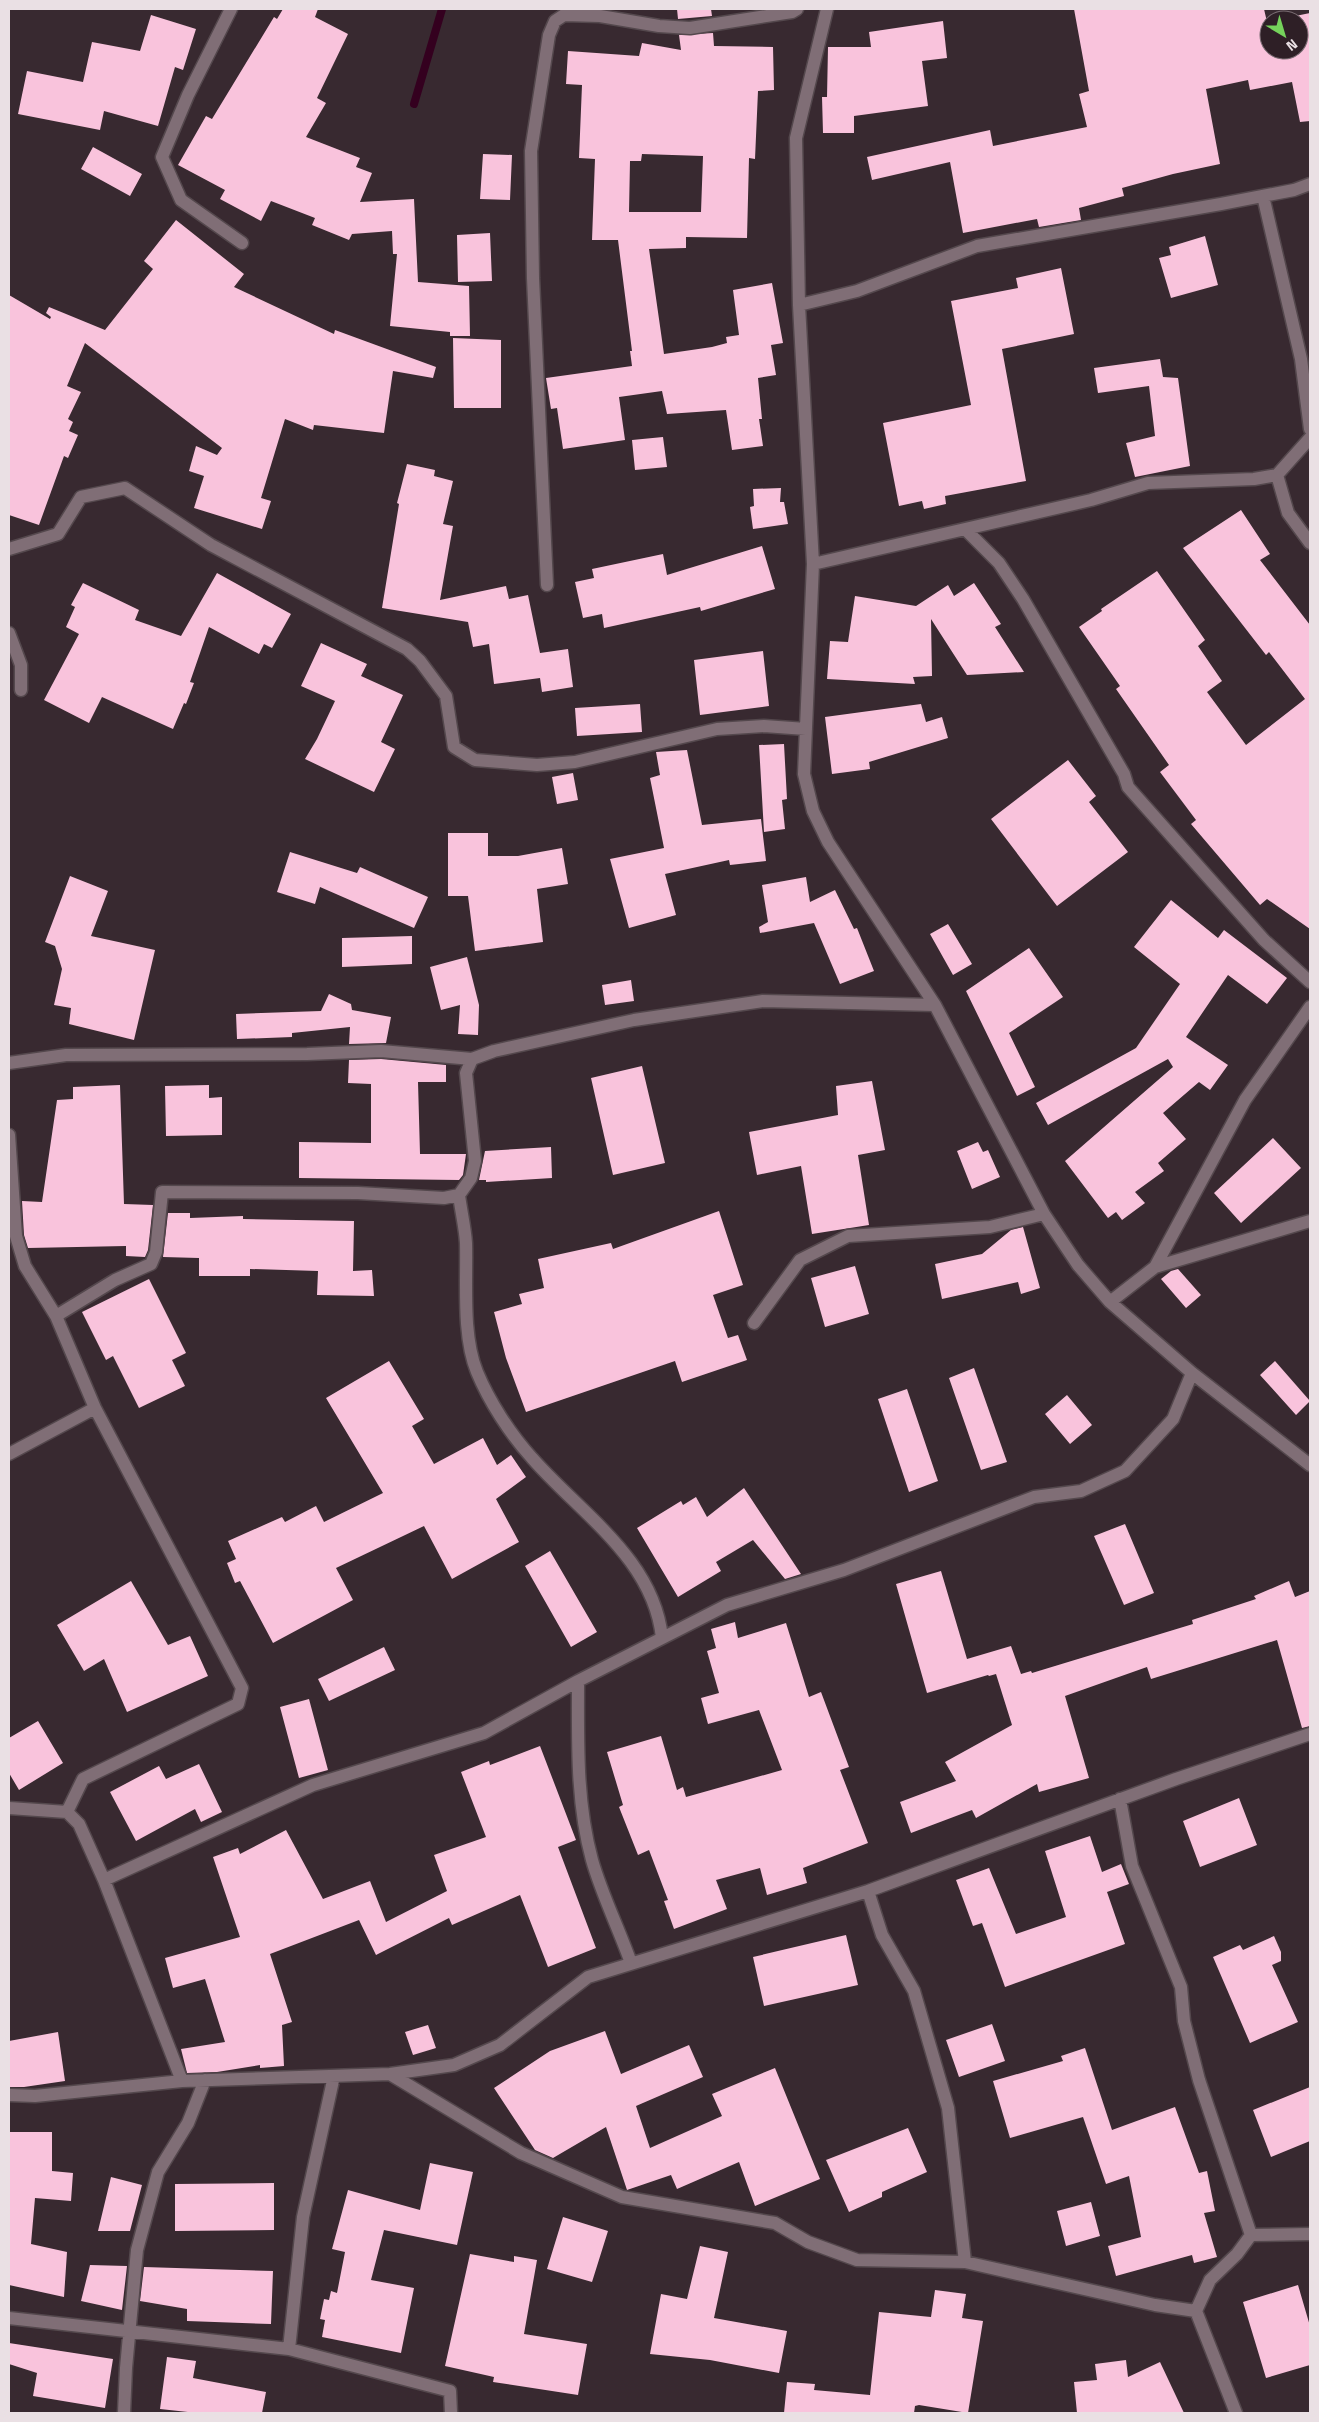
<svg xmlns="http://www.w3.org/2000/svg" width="1319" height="2422" font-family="'Titillium Web',sans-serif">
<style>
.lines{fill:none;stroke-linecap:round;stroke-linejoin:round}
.stream{stroke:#34001f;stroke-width:8}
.building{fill:#f9c3dc;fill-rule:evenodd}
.street-casing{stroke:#54484d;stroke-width:15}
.street{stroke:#806e76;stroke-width:12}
</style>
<rect width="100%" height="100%" fill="#382930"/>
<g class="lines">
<path class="stream" d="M 414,104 L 442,9"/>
</g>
<path class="building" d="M 283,9 L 318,9 L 315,17 L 348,34 L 317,98 L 326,103 L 306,137 L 360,158 L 356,167 L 372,173 L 360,202 L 414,199 L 418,282 L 469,286 L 470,336 L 450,336 L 450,332 L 390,326 L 397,254 L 393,254 L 392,231 L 352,234 L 349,240 L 312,225 L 315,218 L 271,201 L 261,221 L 220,199 L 225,190 L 178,165 L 206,116 L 212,119 L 274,17 L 277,19 Z
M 677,9 L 711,9 L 712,16 L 678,19 Z
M 1074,9 L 1264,9 L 1267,22 L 1269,21 L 1269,50 L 1299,50 L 1299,20 L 1276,20 L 1310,13 L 1310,121 L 1300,122 L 1292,82 L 1250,90 L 1248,80 L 1206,89 L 1220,164 L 1173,174 L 1122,188 L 1124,196 L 1079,208 L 1081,220 L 1039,227 L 1037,219 L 963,233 L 950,162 L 872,180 L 867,157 L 990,130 L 993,146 L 1087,127 L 1079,94 L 1089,91 Z
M 151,15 L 196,29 L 183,70 L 175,67 L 158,126 L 104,111 L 100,130 L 18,114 L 27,71 L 83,82 L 92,42 L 140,51 Z
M 943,21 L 947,58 L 922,61 L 928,106 L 854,116 L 854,133 L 823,133 L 822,97 L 827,97 L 828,47 L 871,47 L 869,32 Z
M 713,33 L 714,46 L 773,47 L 774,90 L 758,91 L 755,159 L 749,158 L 747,238 L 686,237 L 686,248 L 649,249 L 664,354 L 712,347 L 727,343 L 726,337 L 739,335 L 733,290 L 772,283 L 783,343 L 771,345 L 776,375 L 758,378 L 762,419 L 759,419 L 763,446 L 732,450 L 726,410 L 667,414 L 662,391 L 619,397 L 625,440 L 563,449 L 557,408 L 551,409 L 546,378 L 632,366 L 630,351 L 632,351 L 618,240 L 592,240 L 595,159 L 579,158 L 582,85 L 566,84 L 568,51 L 639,56 L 642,43 L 681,50 L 679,35 ZM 642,154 L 703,156 L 701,212 L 629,212 L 630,161 L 641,161 Z
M 93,147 L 142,174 L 130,196 L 81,169 Z
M 483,154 L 512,155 L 510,200 L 480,199 Z
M 176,220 L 244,274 L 234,287 L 334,334 L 335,330 L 436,367 L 433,378 L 393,371 L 384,433 L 314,425 L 313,430 L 285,419 L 261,498 L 271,501 L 262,529 L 194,508 L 204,476 L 189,471 L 196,446 L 217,455 L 222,448 L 85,343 L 67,386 L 81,392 L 68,419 L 73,422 L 69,431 L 78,435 L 68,458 L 64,456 L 39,525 L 9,515 L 9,295 L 50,319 L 51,317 L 46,313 L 49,307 L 105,330 L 153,269 L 144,261 Z
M 490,233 L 492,281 L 458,282 L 457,235 Z
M 1205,236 L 1218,285 L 1171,298 L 1159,258 L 1171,255 L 1169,247 Z
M 1061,268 L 1074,334 L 1002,349 L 1026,481 L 945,496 L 946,504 L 924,509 L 922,501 L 899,506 L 883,423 L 971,405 L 951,301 L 1018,288 L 1016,278 Z
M 453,338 L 501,340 L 501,408 L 454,408 Z
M 1160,359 L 1163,377 L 1178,378 L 1190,466 L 1135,477 L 1126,443 L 1155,436 L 1149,386 L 1098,393 L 1094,368 Z
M 663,437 L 667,467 L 635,470 L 632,440 Z
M 407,464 L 435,470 L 434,476 L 453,481 L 443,524 L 453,526 L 440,600 L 506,586 L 509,599 L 528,595 L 540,653 L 568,649 L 573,687 L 542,692 L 540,678 L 494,684 L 489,644 L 473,647 L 468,622 L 382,608 L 399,504 L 397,503 Z
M 781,488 L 780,502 L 784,502 L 788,524 L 753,529 L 750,507 L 754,506 L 753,489 Z
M 1241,510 L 1270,554 L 1260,560 L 1310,625 L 1310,929 L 1267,899 L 1260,905 L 1191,824 L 1196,820 L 1160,772 L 1169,765 L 1116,689 L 1120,686 L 1079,627 L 1102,611 L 1101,609 L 1157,571 L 1205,640 L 1198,646 L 1222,681 L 1207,692 L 1246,745 L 1305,699 L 1269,652 L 1266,655 L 1183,548 Z
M 762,546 L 775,589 L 701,611 L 700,607 L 604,628 L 602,614 L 583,618 L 575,582 L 594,578 L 592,569 L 663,554 L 667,575 Z
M 217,573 L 291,614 L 272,648 L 264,644 L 259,654 L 209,627 L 190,682 L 194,683 L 186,704 L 184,703 L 173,729 L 102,697 L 89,723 L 44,700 L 79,634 L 66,627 L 75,607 L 71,605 L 83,583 L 139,610 L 135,620 L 181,636 Z
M 974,583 L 1001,624 L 995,627 L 1024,672 L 967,675 L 931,619 L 932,676 L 913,677 L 915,684 L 827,679 L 830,641 L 848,642 L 855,596 L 916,606 L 948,585 L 954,596 Z
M 321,643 L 367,664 L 361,676 L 403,695 L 381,742 L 395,749 L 374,792 L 305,759 L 317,739 L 335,701 L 301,686 Z
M 763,651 L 769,706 L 700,715 L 694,660 Z
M 640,704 L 642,732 L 577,736 L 575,708 Z
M 921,704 L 926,722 L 942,717 L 948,738 L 869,762 L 870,769 L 832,774 L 825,717 Z
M 784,744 L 787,799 L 782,800 L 785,829 L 764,832 L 759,745 Z
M 687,750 L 702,825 L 761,819 L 766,861 L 730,865 L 729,860 L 665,874 L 676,915 L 629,928 L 610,859 L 664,848 L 650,778 L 660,775 L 656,752 Z
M 1068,760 L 1096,796 L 1089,802 L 1128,852 L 1057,906 L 991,819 Z
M 573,773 L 578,800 L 557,804 L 552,777 Z
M 448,833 L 488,833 L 488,856 L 518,856 L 562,848 L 568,884 L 537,889 L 543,942 L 475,951 L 468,896 L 448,896 Z
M 290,852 L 357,873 L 360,867 L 428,897 L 414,928 L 320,887 L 315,904 L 277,892 Z
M 70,876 L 108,891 L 91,936 L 155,950 L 134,1040 L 69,1024 L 71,1008 L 54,1005 L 62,969 L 55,946 L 45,942 Z
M 806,877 L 810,902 L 835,890 L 854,929 L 857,928 L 874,971 L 840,984 L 814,923 L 760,933 L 759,927 L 768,922 L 762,885 Z
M 1171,900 L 1218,938 L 1224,930 L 1287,978 L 1267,1004 L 1228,975 L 1186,1037 L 1228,1065 L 1210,1090 L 1199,1082 L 1163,1113 L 1186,1139 L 1158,1163 L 1164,1171 L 1135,1192 L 1145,1203 L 1122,1220 L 1116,1212 L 1108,1218 L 1065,1161 L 1173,1067 L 1168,1059 L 1048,1125 L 1036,1103 L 1136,1048 L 1180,984 L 1134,947 Z
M 948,924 L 972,964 L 953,975 L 930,934 Z
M 412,936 L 412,964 L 342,967 L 342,938 Z
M 1029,948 L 1063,997 L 1009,1033 L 1035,1087 L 1017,1096 L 966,991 Z
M 467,957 L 479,1005 L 478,1035 L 458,1034 L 460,1005 L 441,1010 L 430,967 Z
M 631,980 L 634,1001 L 605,1005 L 602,985 Z
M 329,994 L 351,1004 L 352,1010 L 391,1017 L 386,1043 L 349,1044 L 350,1027 L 292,1033 L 292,1037 L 237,1039 L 236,1014 L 321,1011 Z
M 381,1059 L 446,1065 L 446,1082 L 418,1082 L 420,1154 L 466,1154 L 463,1175 L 459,1180 L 299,1178 L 299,1142 L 371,1143 L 371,1084 L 348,1083 L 349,1060 Z
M 642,1066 L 665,1163 L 613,1175 L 591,1078 Z
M 872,1081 L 885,1150 L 858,1155 L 869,1225 L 812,1234 L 801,1166 L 757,1175 L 749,1132 L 838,1115 L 836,1086 Z
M 120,1085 L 124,1204 L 153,1205 L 148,1250 L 145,1257 L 126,1256 L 126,1246 L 28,1248 L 24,1235 L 22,1201 L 42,1202 L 57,1100 L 73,1099 L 73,1087 Z
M 209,1085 L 209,1098 L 222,1097 L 222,1135 L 166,1136 L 165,1086 Z
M 1273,1138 L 1301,1168 L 1241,1223 L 1214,1193 Z
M 978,1142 L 983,1152 L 988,1150 L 1000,1177 L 972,1189 L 957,1151 Z
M 551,1147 L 552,1178 L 486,1182 L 486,1180 L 479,1180 L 485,1151 Z
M 719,1211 L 743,1285 L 713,1295 L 728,1338 L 738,1335 L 747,1360 L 682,1382 L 675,1361 L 526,1412 L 506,1358 L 494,1312 L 522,1304 L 519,1294 L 544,1288 L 538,1259 L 611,1243 L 613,1249 Z
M 168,1213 L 190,1213 L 190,1218 L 243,1216 L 243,1219 L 354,1221 L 353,1271 L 372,1270 L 374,1296 L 317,1295 L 318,1271 L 250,1269 L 250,1276 L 199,1276 L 199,1258 L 163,1257 Z
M 1023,1227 L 1040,1288 L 1021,1294 L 1018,1282 L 942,1299 L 935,1264 L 982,1254 L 1011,1230 Z
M 855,1266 L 869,1314 L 825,1327 L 811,1278 Z
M 1178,1269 L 1201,1295 L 1186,1308 L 1161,1279 L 1171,1271 Z
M 149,1279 L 186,1353 L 172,1360 L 185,1386 L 139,1408 L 113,1356 L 106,1360 L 82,1312 Z
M 389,1361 L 424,1419 L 412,1426 L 434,1464 L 483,1438 L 497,1465 L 511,1455 L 526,1477 L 496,1499 L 519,1542 L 452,1579 L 424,1526 L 336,1568 L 353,1600 L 273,1643 L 240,1581 L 235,1583 L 227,1563 L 236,1559 L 228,1541 L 282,1517 L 285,1522 L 316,1506 L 324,1522 L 383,1493 L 326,1398 Z
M 1275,1361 L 1310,1401 L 1296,1415 L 1260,1375 Z
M 974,1368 L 1007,1462 L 981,1470 L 949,1378 Z
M 907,1389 L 938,1481 L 909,1492 L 878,1399 Z
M 1067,1395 L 1092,1425 L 1070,1444 L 1045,1414 Z
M 744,1488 L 801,1574 L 785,1579 L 753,1540 L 716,1562 L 721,1571 L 678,1597 L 637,1528 L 681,1501 L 683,1505 L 696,1497 L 707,1517 Z
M 1125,1524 L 1154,1593 L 1124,1605 L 1094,1536 Z
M 550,1551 L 597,1632 L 571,1647 L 525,1566 Z
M 941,1571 L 967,1659 L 1011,1646 L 1021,1674 L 1031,1671 L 1032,1673 L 1193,1624 L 1192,1620 L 1256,1599 L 1254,1596 L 1289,1581 L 1295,1597 L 1310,1591 L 1310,1726 L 1302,1728 L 1277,1640 L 1151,1679 L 1147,1667 L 1065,1696 L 1089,1778 L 1039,1792 L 1037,1784 L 976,1818 L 972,1810 L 911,1833 L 900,1802 L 956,1781 L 945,1762 L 1012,1725 L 996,1674 L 989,1676 L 988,1675 L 927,1693 L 896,1584 Z
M 131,1581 L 168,1645 L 190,1636 L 208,1676 L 127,1712 L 104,1659 L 84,1671 L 57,1625 Z
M 735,1622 L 738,1638 L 786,1623 L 809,1697 L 821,1692 L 849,1767 L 840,1770 L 868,1843 L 803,1868 L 807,1883 L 767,1895 L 760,1868 L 716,1880 L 727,1909 L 674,1929 L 664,1901 L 668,1900 L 649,1850 L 638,1855 L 619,1807 L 623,1805 L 607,1752 L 661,1736 L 677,1790 L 683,1787 L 686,1797 L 782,1770 L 759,1710 L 708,1724 L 701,1698 L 719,1693 L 707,1651 L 716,1648 L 711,1629 Z
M 384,1647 L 395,1670 L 329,1701 L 318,1679 Z
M 309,1699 L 328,1770 L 299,1778 L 280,1707 Z
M 38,1721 L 63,1763 L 19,1790 L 9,1773 L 9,1738 Z
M 540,1746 L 576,1840 L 558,1847 L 596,1948 L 548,1967 L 520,1895 L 452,1925 L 449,1918 L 376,1955 L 359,1920 L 270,1954 L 292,2022 L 282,2025 L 284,2066 L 260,2068 L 260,2065 L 217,2072 L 187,2073 L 181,2049 L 225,2042 L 205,1979 L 173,1988 L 165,1958 L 240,1937 L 213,1857 L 238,1848 L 240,1854 L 286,1830 L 323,1899 L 370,1881 L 386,1922 L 447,1891 L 434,1855 L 486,1837 L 461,1772 L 489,1761 L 490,1765 Z
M 199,1764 L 222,1812 L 201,1822 L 195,1809 L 136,1841 L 110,1792 L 159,1766 L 166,1779 Z
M 1239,1798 L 1257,1845 L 1200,1867 L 1183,1821 Z
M 1090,1836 L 1102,1872 L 1121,1864 L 1129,1884 L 1107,1892 L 1125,1944 L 1005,1987 L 982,1923 L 973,1926 L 956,1880 L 989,1868 L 1016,1934 L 1066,1917 L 1045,1851 Z
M 846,1935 L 858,1985 L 764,2006 L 753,1957 Z
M 1274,1936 L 1281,1952 L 1281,1961 L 1272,1965 L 1298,2022 L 1250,2043 L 1213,1957 L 1240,1945 L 1243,1950 Z
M 992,2024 L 1005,2061 L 959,2077 L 946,2040 Z
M 428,2025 L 436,2048 L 413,2055 L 405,2032 Z
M 605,2031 L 621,2074 L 689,2045 L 703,2077 L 636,2106 L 650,2148 L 722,2116 L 712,2094 L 775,2068 L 820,2179 L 755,2206 L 739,2162 L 677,2189 L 671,2175 L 627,2190 L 606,2127 L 553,2158 L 535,2150 L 494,2088 L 550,2051 Z
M 58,2032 L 65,2081 L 24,2087 L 9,2087 L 9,2041 Z
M 1085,2048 L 1112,2130 L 1175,2107 L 1199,2173 L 1207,2171 L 1215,2211 L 1204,2213 L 1217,2257 L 1194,2263 L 1192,2255 L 1116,2276 L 1108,2246 L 1141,2237 L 1129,2176 L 1106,2184 L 1083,2117 L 1010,2138 L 993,2081 L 1063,2061 L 1061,2056 Z
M 1310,2087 L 1310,2141 L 1271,2157 L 1253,2110 Z
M 908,2128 L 927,2172 L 882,2192 L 882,2197 L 849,2212 L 826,2160 Z
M 9,2132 L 52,2132 L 52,2171 L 73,2173 L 71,2201 L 35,2198 L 31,2244 L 67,2252 L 64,2297 L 9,2285 Z
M 430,2163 L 473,2172 L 457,2245 L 384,2230 L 371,2280 L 414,2288 L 401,2353 L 322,2337 L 325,2320 L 320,2319 L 324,2299 L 329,2300 L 331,2291 L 337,2293 L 345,2252 L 332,2249 L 348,2190 L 420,2210 Z
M 111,2177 L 142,2185 L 130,2231 L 98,2231 Z
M 274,2183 L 274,2230 L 175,2231 L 175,2184 Z
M 1091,2202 L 1100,2236 L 1066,2246 L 1057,2211 Z
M 563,2217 L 608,2231 L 592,2282 L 547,2269 Z
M 700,2246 L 728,2252 L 714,2318 L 787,2331 L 779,2373 L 710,2360 L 650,2354 L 661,2294 L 687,2299 Z
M 470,2254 L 514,2262 L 514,2256 L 537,2260 L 524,2334 L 587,2344 L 578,2395 L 493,2382 L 494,2377 L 445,2366 Z
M 90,2265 L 127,2266 L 122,2310 L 81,2301 Z
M 144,2267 L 273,2271 L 271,2324 L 187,2321 L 187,2309 L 140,2301 Z
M 1298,2285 L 1310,2326 L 1310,2365 L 1266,2378 L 1243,2302 Z
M 935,2290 L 966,2294 L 962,2318 L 983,2321 L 968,2413 L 919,2405 L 915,2406 L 914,2413 L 784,2413 L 787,2382 L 815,2384 L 814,2390 L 870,2395 L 879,2312 L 931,2317 Z
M 9,2343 L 113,2359 L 105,2408 L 33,2396 L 37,2373 L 9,2364 Z
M 167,2357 L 196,2361 L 193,2378 L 266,2392 L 262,2413 L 197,2413 L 160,2409 Z
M 1126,2360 L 1128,2377 L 1160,2362 L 1184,2413 L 1077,2413 L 1074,2382 L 1097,2380 L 1095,2364 Z"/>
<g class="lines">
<defs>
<path id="street" d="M 231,9 L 188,95 L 162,157 L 181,200 L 242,243
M 827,9 L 796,138 L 799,305 L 813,564 L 804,774 L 813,811 L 828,842 L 935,1005 L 1044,1214 L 1078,1265 L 1110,1302 L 1192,1373 L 1310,1465
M 1263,196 L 1301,359 L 1310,429
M 799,305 L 857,291 L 977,246 L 1221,204 L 1294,190 L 1310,184
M 1277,475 L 1288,513 L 1310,543
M 965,529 L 999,563 L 1023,599 L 1124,774 L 1128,787 L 1264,940 L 1310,982
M 9,549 L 58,534 L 81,497 L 125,488 L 211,545 L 407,649 L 420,661 L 446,696 L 454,747 L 475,760 L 537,765 L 575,762 L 717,729 L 764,726 L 806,729
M 813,564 L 1091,500 L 1148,483 L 1254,479 L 1277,475 L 1310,438
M 547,585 L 533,278 L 531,151 L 549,35 L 555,21 L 564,15 L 600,16 L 659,26 L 690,28 L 792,12 L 797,9
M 9,633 L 21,665 L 21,690
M 9,1063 L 66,1055 L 307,1054 L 381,1051 L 472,1059
M 9,1135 L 16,1236 L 25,1266 L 56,1316 L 95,1408 L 242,1688 L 238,1704 L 83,1779 L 67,1812
M 459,1195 C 461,1211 465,1227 466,1243 C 467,1282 462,1336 477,1372 C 489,1401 510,1434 532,1458 C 580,1513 654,1559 662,1638
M 1155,1267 L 1245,1100 L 1310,1007
M 1110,1302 L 1155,1267 L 1310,1221
M 56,1316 L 115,1280 L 151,1264 L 156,1252 L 162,1192 L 358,1193 L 444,1198 L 459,1195 L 471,1178 L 475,1161 L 466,1073 L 472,1059 L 494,1051 L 634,1020 L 763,1001 L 935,1005
M 754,1323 L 800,1260 L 848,1236 L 990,1227 L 1044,1214
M 9,1454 L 95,1408
M 578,1681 C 578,1741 576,1802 592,1860 C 602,1895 619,1929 631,1963
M 1120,1799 L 1132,1866 L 1181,1987 L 1184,2021 L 1199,2080 L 1251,2235
M 9,1808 L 67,1812 L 79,1824 L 104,1880 L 182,2081
M 104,1880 L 313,1785 L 484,1733 L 578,1681 L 727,1605 L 844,1570 L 1034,1497 L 1081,1491 L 1125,1471 L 1173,1419 L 1192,1373
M 868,1891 L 882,1935 L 914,1991 L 948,2108 L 965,2262
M 390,2074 L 521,2153 L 622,2197 L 775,2223 L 808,2242 L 857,2260 L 965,2262 L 1155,2305 L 1196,2311
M 9,2095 L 35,2096 L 182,2081 L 390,2074 L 454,2065 L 500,2045 L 588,1977 L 868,1891 L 1176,1779 L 1310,1734
M 1251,2235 L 1310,2234
M 9,2318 L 289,2349 L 450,2391 L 451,2413
M 289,2349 L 303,2217 L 334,2076
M 124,2413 L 126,2368 L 137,2250 L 158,2172 L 188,2123 L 205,2080
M 1236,2413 L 1196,2311 L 1210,2280 L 1237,2254 L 1251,2235"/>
</defs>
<use href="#street" class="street-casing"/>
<use href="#street" class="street"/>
</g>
<rect width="1319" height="2422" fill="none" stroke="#eae0e4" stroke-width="20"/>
<g transform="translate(1284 35) rotate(142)"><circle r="24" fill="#2e1f26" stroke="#796c72"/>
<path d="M0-4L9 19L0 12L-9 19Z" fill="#75d25b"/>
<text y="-8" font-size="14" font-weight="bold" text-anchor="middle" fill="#eae0e4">N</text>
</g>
</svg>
